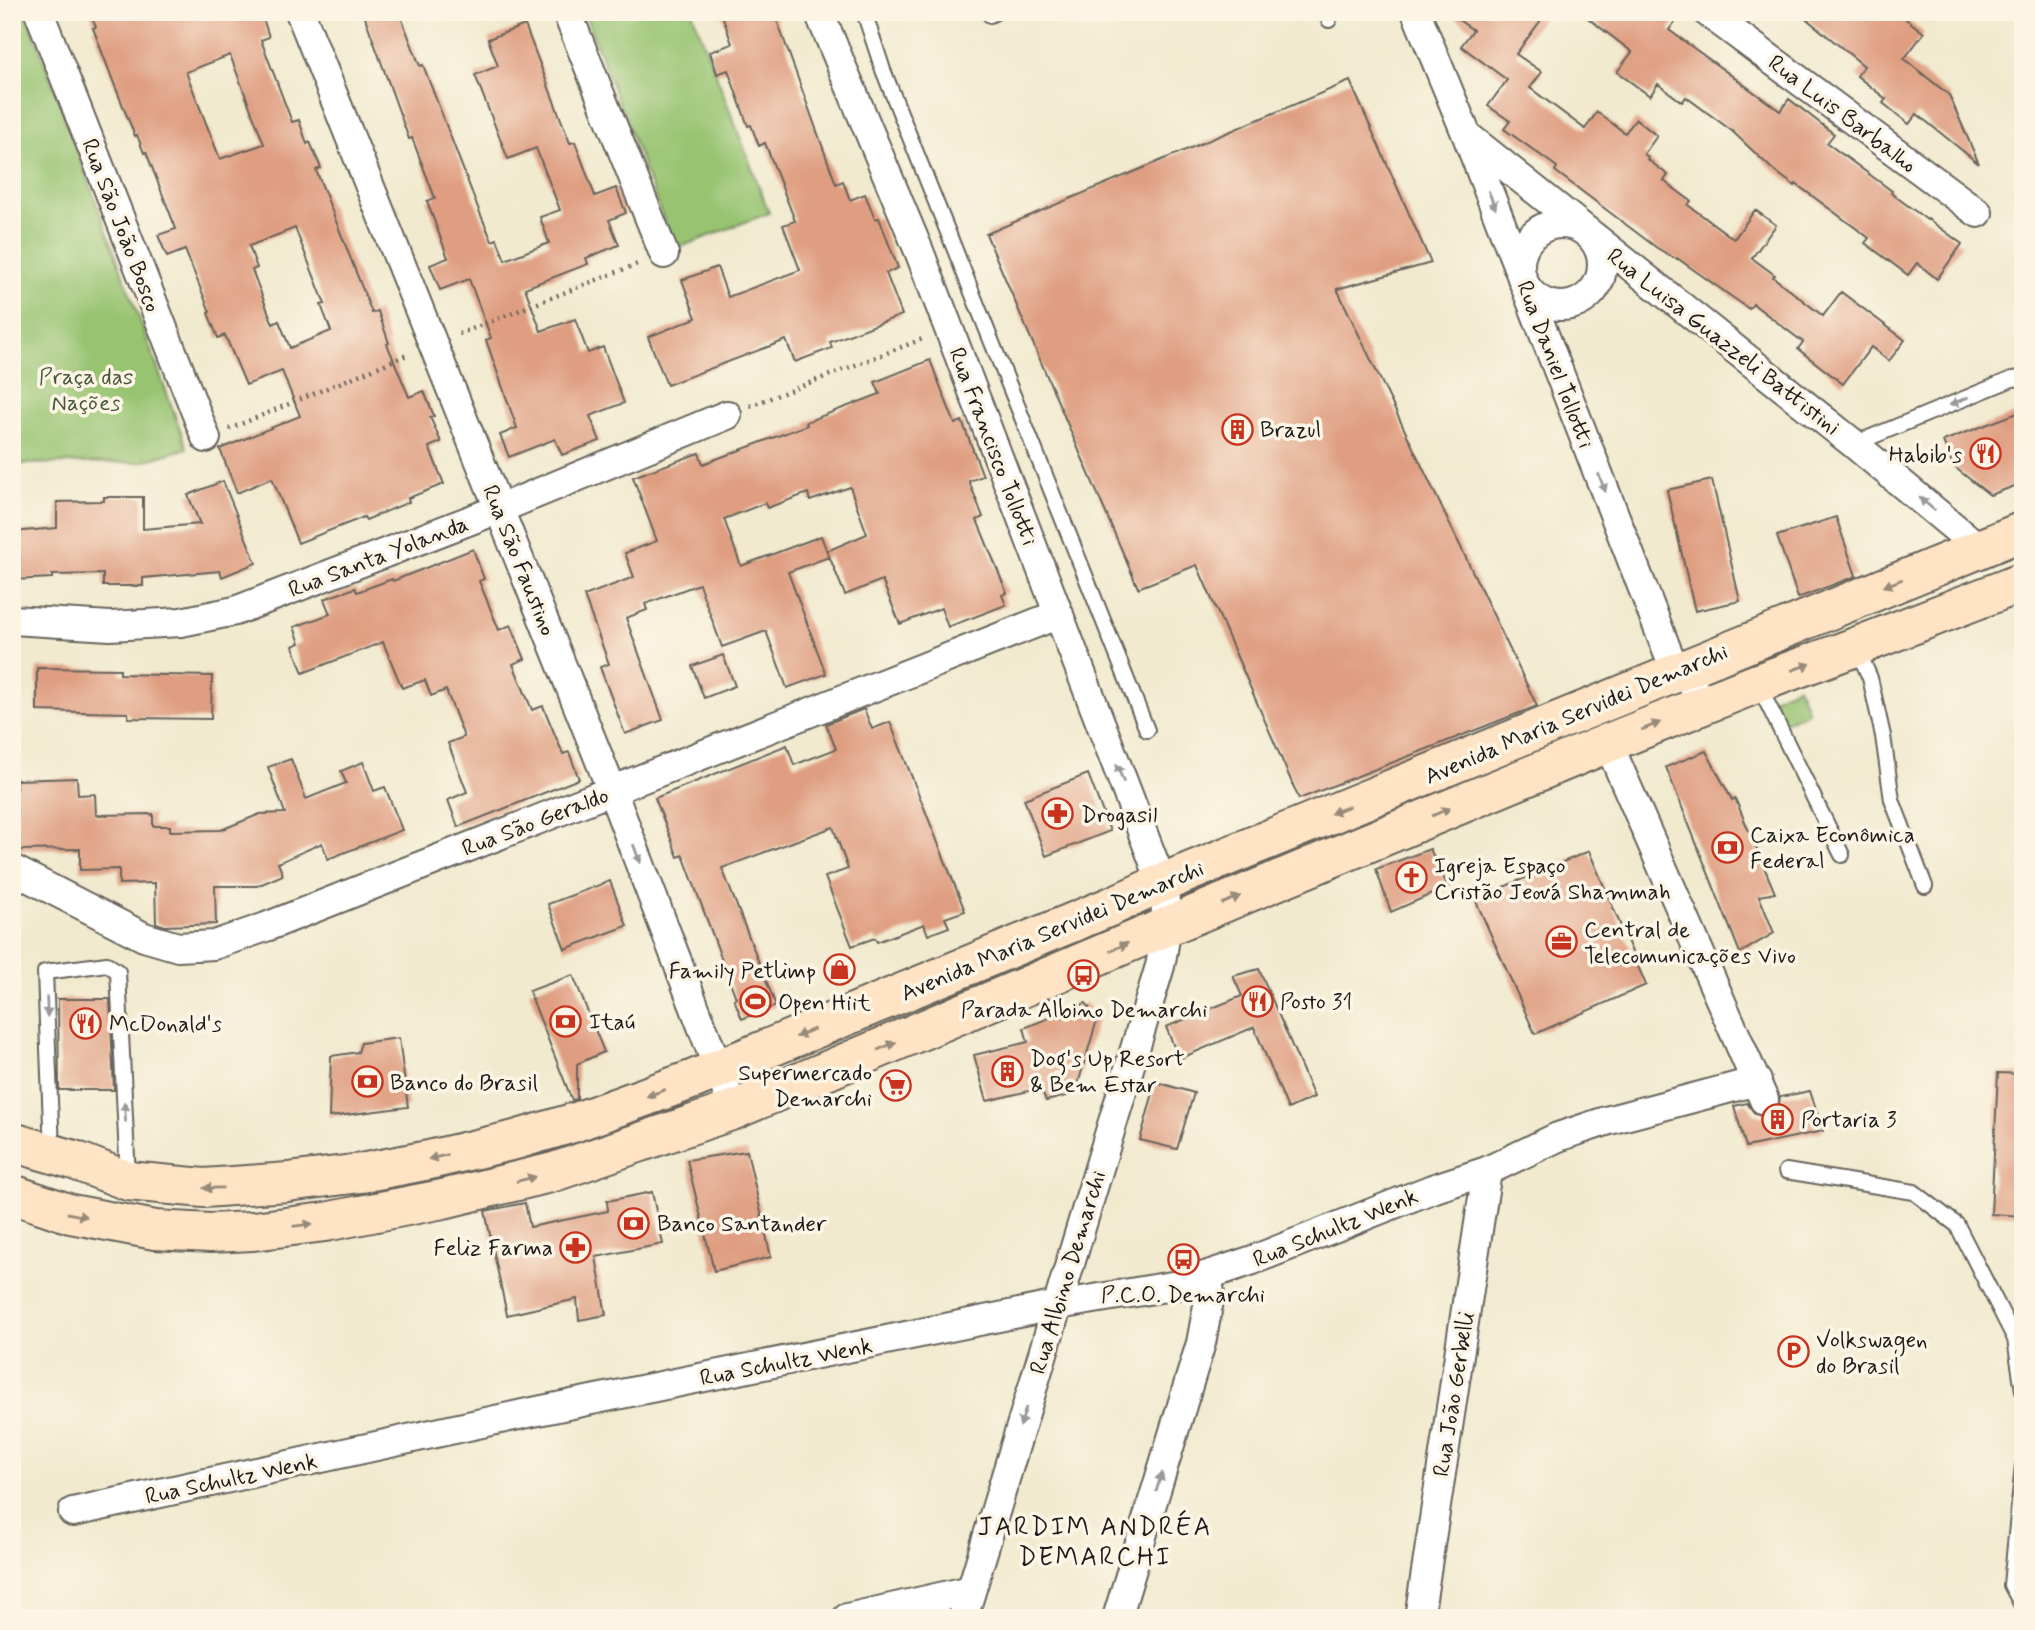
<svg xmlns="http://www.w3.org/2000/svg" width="2035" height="1630" font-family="Mynerve,sans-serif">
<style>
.green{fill:#98c472;stroke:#5a7047;stroke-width:2}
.building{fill:#df9e81;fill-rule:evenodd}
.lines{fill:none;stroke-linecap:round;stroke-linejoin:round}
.service-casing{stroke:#67645b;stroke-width:18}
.minor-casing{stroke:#67645b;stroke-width:32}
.secondary-casing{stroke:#67645b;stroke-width:42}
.path{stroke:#67645b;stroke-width:4.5;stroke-dasharray:2 5;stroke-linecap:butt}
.service{stroke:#fff;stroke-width:14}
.minor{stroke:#fff;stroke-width:28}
.secondary{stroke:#fee4c5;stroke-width:38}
.oneway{fill:#999}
.oneway2{fill:#988a79}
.labels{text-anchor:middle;stroke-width:7;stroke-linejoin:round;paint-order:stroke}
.street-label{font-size:23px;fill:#1c1c1c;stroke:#fcf5e5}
.park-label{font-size:23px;fill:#47573a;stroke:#fcf5e5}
.poi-label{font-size:23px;fill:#1c1c1c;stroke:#fcf5e5;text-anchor:start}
.quarter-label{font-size:26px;letter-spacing:2px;fill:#1c1c1c;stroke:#fcf5e5}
</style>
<rect width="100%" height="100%" fill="#fcf5e5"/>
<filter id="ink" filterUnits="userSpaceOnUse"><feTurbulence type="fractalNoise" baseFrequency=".0143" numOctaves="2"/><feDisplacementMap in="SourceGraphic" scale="14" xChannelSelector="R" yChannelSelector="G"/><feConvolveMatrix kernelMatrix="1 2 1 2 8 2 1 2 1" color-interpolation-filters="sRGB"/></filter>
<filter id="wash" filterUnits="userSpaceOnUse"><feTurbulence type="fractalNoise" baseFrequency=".00686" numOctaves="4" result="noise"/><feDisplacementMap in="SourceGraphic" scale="28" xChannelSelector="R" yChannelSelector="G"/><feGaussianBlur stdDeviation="1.57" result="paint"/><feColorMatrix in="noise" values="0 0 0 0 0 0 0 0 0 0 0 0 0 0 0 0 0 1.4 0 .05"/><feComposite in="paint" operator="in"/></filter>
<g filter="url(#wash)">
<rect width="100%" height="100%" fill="#f1eacf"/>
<path class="green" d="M 12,12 L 26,12 L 187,448 L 141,462 L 12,464 Z
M 584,12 L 692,12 L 769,213 L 675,249 Z
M 1798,686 L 1808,712 L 1781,724 L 1769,700 Z"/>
<g id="blocks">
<path class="building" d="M 89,12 L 261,12 L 269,37 L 261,40 L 292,122 L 299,120 L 307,144 L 310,142 L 321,168 L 316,170 L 372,313 L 378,311 L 389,343 L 387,344 L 409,397 L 424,391 L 434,416 L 430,417 L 441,442 L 429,447 L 444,484 L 408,498 L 409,502 L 366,520 L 364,517 L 298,543 L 272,478 L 237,493 L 220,449 L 300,416 L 282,371 L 246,385 L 225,335 L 218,338 L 208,313 L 210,312 L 185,250 L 167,257 L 158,235 L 176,229 L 146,152 L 144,153 L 137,135 L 135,136 L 113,81 L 93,28 L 96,27 ZM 230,55 L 264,144 L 220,159 L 186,72 ZM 295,228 L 325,304 L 321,305 L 331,331 L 290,348 L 279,321 L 273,324 L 252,270 L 257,268 L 249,246 Z
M 363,12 L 399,12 L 420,66 L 423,65 L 480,213 L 492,241 L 497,239 L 505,260 L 549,243 L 540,217 L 560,210 L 536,148 L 508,159 L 475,75 L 498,66 L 488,39 L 525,25 L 570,143 L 575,142 L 595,196 L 616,188 L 626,213 L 609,220 L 619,245 L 586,258 L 588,264 L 525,288 L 541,331 L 575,319 L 588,353 L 603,347 L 624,403 L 590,416 L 600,441 L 562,455 L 555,439 L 509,457 L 500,435 L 517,428 L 486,340 L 491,338 L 469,279 L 440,290 L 430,265 L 448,258 L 427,201 L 435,198 L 412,138 L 409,139 Z
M 721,12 L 774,12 L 836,184 L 843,181 L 850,200 L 865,194 L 875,219 L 879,218 L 898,268 L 886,273 L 902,315 L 830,342 L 832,348 L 795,362 L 786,340 L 667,385 L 648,337 L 696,318 L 682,280 L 717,267 L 728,297 L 800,270 L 783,225 L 795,221 L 765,143 L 759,146 L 751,125 L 748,126 L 728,70 L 717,74 L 710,52 L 732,44 Z
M 1447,12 L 1547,12 L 1516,54 L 1542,72 L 1530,88 L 1585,129 L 1597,112 L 1625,133 L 1636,119 L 1657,136 L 1644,154 L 1648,157 L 1647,159 L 1668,175 L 1664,181 L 1691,201 L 1688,205 L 1734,239 L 1755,210 L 1776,225 L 1752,258 L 1775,275 L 1773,277 L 1823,316 L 1841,292 L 1905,340 L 1889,361 L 1871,347 L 1843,384 L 1798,349 L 1803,342 L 1753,304 L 1749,309 L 1677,258 L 1676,259 L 1657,248 L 1555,171 L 1557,167 L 1504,129 L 1510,121 L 1488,106 L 1507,80 L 1461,46 L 1473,30 Z
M 1580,12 L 1682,12 L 1669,30 L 1780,111 L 1789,99 L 1834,134 L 1827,143 L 1892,191 L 1891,193 L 1927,220 L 1928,219 L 1962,244 L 1937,279 L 1917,263 L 1908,275 L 1865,243 L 1869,238 L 1796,184 L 1795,186 L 1772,169 L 1732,131 L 1686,97 L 1682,102 L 1658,84 L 1650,96 L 1617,72 L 1632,52 Z
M 1798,12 L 1897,12 L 1924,33 L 1904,59 L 1949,95 L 1979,164 L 1917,114 L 1909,124 L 1883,103 L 1886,99 L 1857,76 L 1864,66 Z
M 1350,81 L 1431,263 L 1337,289 L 1537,706 L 1299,799 L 1197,565 L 1138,588 L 986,234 Z
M 930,360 L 955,424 L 962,421 L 983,476 L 969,481 L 983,517 L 977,520 L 1007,593 L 1002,595 L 1006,605 L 948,627 L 941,608 L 900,624 L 882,580 L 845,595 L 827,551 L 867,534 L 850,487 L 810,501 L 808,493 L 767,508 L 765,503 L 724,519 L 741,566 L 821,536 L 829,557 L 788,572 L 826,674 L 787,688 L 766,631 L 722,647 L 699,584 L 645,604 L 647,610 L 626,618 L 663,720 L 625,734 L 600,667 L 609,664 L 584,596 L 634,577 L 625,553 L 657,541 L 633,477 L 699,453 L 703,464 L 807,425 L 806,422 L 880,394 L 875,382 Z
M 2023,411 L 2023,483 L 1990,495 L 1953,466 L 1943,441 Z
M 1712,480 L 1740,601 L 1695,611 L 1667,490 Z
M 223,481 L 256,563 L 222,577 L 220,571 L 143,578 L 143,586 L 103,586 L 103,574 L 52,575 L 52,578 L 12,580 L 12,532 L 57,528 L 57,502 L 104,501 L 104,497 L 143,497 L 143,529 L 200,524 L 188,495 Z
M 1836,517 L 1856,576 L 1798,598 L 1777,536 Z
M 473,549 L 484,579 L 479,581 L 499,630 L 511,625 L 525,659 L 513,664 L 532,710 L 543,706 L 563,754 L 569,752 L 579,779 L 458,827 L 448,800 L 467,792 L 448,743 L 464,737 L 446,690 L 431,696 L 425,680 L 402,688 L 383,642 L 303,673 L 293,646 L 300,643 L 294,627 L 330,614 L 324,599 L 355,588 L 357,592 L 392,579 L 393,581 Z
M 723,655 L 735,686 L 704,698 L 692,666 Z
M 37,668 L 120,669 L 120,674 L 212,676 L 211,719 L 128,718 L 128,713 L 37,711 Z
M 864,709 L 872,729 L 890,722 L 965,911 L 945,918 L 949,927 L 928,935 L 924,924 L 877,942 L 875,938 L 852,946 L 825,877 L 848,869 L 833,827 L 722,868 L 776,1006 L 742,1019 L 734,999 L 736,998 L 683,855 L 678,857 L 655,798 L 787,745 L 794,765 L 836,749 L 826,724 Z
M 1706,751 L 1732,800 L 1735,798 L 1775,893 L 1759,896 L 1774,933 L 1740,953 L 1666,767 Z
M 291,759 L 306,799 L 346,783 L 341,771 L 363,762 L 374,791 L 385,787 L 402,830 L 328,859 L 322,843 L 278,863 L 283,875 L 257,886 L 215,886 L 216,924 L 165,926 L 156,923 L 155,883 L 119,884 L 119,869 L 80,870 L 80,849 L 17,850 L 16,780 L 77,778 L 78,795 L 95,794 L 96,815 L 153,814 L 153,826 L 170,826 L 170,831 L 221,830 L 260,814 L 285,813 L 268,767 Z
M 1088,774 L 1110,831 L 1046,856 L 1024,799 Z
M 1430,849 L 1448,887 L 1391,912 L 1376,869 Z
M 1589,851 L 1646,985 L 1535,1034 L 1475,899 Z
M 610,881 L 627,926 L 565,949 L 548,904 Z
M 1259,969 L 1314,1097 L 1288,1109 L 1254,1027 L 1179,1059 L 1166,1027 L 1242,996 L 1233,976 Z
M 573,975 L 604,1052 L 577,1064 L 577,1099 L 572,1100 L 529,991 Z
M 58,999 L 110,999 L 114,1090 L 59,1090 Z
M 1086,1003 L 1097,1020 L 1075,1094 L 1046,1101 L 1041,1088 L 987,1101 L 974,1055 L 1028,1042 L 1024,1028 Z
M 399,1038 L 408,1107 L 329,1117 L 331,1056 L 358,1052 L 361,1043 Z
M 1998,1073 L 2023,1074 L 2023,1216 L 1991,1214 Z
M 1156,1082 L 1194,1093 L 1177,1149 L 1140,1140 Z
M 1810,1091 L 1823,1131 L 1746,1147 L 1734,1106 L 1747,1103 L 1755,1114 L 1761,1116 L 1770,1115 L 1778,1109 L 1780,1097 Z
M 747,1151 L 771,1257 L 714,1271 L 687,1160 Z
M 652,1192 L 663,1244 L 596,1257 L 606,1315 L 579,1320 L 577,1299 L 507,1315 L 485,1211 L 525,1203 L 530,1227 L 608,1211 L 607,1201 Z"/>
</g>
</g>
<g filter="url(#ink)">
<use href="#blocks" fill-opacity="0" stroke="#67645b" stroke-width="2"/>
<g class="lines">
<defs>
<path id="service" d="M 864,12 L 883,70 L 1147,730
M 1326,12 L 1329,20
M 990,15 L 996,12
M 1854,444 L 2012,379 L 2023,378
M 1857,648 L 1870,678 L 1883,736 L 1892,800 L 1925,886
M 1758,684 L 1842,855
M 52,1151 L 45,972 L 107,964 L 118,972 L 128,1179
M 1786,1171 L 1914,1192 L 1957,1225 L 2015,1339 L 2023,1391
M 2023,1465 L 2011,1585 L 2023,1607"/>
<path id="minor" d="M 39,12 L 206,438
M 300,12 L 612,791 L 734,1110
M 567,12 L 664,254
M 819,12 L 919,251 L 1162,883 C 1169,917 1167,932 1160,966 L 963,1618
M 1416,12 L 1467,136 L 1675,671 L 1692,683
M 1707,12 L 1978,213
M 1470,138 L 1854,444 L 1979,548
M1520 265a41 41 0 1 1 82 0a41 41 0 1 1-82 0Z
M 12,620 L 110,626 L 181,622 L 235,611 L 499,509 L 727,415
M 1608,743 L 1764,1100
M 12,869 L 144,937 L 178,947 L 214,945 L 266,927 L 1059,614
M 73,1512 L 523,1414 L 1058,1305 L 1178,1285 L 1253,1260 L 1432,1189 L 1487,1171 L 1558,1137 L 1606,1121 L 1757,1081
M 847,1618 L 971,1590
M 1117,1618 L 1201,1343 L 1210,1295 L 1208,1276
M 1419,1618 L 1487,1171"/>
<path id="secondary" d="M 12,1142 L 74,1160 L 128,1181 L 204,1188 L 288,1182 L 361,1173 L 429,1160 L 515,1140 L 576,1122 L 694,1079 L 1112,906 L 1162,883 L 2023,531
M 12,1194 L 71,1214 L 155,1230 L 210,1233 L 253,1231 L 325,1222 L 443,1199 L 554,1172 L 734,1110 L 1168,926 L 1608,743 L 1758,683 L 1850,649 L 2023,582"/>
</defs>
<use href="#service" class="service-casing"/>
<use href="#minor" class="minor-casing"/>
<use href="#secondary" class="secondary-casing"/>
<path class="path" d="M 459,334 L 640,263
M 750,406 L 925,338
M 229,429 L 409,354"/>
<use href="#service" class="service"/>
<use href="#minor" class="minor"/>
<use href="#secondary" class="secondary"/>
</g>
<defs><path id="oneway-solid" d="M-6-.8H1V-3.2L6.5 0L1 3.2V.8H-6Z" transform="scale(1.75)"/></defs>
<g class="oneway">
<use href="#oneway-solid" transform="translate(1492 200) rotate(69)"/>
<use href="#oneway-solid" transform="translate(1959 401) rotate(158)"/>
<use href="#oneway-solid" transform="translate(1602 483) rotate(69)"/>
<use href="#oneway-solid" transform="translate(1927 504) rotate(-140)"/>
<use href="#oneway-solid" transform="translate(1120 773) rotate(-111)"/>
<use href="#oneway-solid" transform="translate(637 854) rotate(69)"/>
<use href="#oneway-solid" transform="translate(47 1007) rotate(88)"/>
<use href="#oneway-solid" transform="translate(125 1112) rotate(-93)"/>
<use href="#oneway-solid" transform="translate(1023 1417) rotate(107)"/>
<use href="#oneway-solid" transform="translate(1159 1482) rotate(-73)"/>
</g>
<g class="oneway2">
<use href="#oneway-solid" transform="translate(1893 583) rotate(158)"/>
<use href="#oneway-solid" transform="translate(1801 667) rotate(-20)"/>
<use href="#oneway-solid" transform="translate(1651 726) rotate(-22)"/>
<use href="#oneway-solid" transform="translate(1340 810) rotate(158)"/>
<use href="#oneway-solid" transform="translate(1441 812) rotate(-23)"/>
<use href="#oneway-solid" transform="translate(1231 900) rotate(-23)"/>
<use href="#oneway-solid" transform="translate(1119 947) rotate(-24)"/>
<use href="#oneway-solid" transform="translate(805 1033) rotate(157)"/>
<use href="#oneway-solid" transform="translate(887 1046) rotate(-23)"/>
<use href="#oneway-solid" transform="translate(656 1093) rotate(160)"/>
<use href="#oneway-solid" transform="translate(438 1157) rotate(167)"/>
<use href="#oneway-solid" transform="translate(526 1179) rotate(-15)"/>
<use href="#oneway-solid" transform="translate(213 1188) rotate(179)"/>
<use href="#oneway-solid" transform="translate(77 1215) rotate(12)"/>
<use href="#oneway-solid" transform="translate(303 1225) rotate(-7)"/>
</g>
</g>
<defs>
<symbol id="building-ring" viewBox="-11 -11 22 22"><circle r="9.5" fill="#fcf5e5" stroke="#c8321e" stroke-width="1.5"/><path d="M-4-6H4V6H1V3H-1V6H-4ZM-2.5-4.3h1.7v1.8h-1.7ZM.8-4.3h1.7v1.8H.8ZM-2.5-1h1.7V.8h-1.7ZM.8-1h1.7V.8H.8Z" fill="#c8321e"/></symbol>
<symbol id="restaurant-ring" viewBox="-11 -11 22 22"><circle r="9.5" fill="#fcf5e5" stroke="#c8321e" stroke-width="1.5"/><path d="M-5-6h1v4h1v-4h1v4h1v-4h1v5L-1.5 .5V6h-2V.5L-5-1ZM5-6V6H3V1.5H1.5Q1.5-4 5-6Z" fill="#c8321e"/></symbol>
<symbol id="pharmacy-ring" viewBox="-11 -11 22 22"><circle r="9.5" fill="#fcf5e5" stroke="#c8321e" stroke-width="1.5"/><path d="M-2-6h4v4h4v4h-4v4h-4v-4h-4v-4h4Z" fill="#c8321e"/></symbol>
<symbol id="bank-ring" viewBox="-11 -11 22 22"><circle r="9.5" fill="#fcf5e5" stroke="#c8321e" stroke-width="1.5"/><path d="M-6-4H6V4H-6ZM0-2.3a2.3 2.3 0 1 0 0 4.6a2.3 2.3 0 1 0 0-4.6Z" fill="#c8321e"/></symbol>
<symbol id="church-ring" viewBox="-11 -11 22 22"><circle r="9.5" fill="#fcf5e5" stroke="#c8321e" stroke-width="1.5"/><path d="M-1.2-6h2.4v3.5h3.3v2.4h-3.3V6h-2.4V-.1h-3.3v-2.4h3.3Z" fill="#c8321e"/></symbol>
<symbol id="office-ring" viewBox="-11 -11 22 22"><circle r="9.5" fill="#fcf5e5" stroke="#c8321e" stroke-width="1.5"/><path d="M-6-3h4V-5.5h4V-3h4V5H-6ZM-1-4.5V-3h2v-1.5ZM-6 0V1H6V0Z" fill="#c8321e"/></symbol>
<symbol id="shop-ring" viewBox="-11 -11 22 22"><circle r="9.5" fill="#fcf5e5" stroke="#c8321e" stroke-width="1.5"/><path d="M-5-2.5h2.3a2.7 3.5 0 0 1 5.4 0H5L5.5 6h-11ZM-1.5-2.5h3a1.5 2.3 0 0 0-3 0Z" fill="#c8321e"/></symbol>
<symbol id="bus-ring" viewBox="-11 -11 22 22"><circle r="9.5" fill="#fcf5e5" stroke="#c8321e" stroke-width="1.5"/><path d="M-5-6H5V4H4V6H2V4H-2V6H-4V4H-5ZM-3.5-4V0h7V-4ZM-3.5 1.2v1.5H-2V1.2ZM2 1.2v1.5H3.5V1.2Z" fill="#c8321e"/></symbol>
<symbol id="stadium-ring" viewBox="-11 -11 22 22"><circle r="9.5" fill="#fcf5e5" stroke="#c8321e" stroke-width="1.5"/><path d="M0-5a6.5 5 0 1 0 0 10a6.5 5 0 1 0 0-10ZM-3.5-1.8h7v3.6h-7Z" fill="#c8321e"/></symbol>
<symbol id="supermarket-ring" viewBox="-11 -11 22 22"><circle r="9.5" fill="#fcf5e5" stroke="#c8321e" stroke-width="1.5"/><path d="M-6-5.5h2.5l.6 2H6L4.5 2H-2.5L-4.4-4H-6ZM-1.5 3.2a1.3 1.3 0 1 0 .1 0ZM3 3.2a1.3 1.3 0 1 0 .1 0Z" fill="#c8321e"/></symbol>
<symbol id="parking-ring" viewBox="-11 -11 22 22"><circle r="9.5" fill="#fcf5e5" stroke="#c8321e" stroke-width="1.5"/><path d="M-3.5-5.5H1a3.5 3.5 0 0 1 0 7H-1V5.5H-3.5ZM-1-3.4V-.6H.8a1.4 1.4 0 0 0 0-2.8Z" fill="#c8321e"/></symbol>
</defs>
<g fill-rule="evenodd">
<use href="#building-ring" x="1220" y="412" width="35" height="35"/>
<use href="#restaurant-ring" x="1968" y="436" width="35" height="35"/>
<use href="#pharmacy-ring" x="1040" y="796" width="35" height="35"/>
<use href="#bank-ring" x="1710" y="830" width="35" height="35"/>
<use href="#church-ring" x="1394" y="860" width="35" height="35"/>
<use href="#office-ring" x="1544" y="924" width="35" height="35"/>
<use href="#shop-ring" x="822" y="952" width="35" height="35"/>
<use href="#bus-ring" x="1066" y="958" width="35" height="35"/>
<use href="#restaurant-ring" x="1240" y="984" width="35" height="35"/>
<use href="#stadium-ring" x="738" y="984" width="35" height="35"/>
<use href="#bank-ring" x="548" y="1004" width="35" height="35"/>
<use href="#restaurant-ring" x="68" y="1006" width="35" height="35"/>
<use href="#building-ring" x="990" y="1054" width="35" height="35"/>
<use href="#bank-ring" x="350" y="1064" width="35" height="35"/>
<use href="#supermarket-ring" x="878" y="1068" width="35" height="35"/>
<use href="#building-ring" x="1760" y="1102" width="35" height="35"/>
<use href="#bank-ring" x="616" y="1206" width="35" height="35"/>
<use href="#pharmacy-ring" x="558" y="1230" width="35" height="35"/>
<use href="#bus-ring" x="1166" y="1242" width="35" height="35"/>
<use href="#parking-ring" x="1776" y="1334" width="35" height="35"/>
</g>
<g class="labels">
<g class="street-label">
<text transform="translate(1843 113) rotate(37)" y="8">Rua Luis Barbalho</text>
<text transform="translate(122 225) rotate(69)" y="8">Rua São João Bosco</text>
<text transform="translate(1724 341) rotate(38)" y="8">Rua Luisa Guazzeli Battistini</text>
<text transform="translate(1556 364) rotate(69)" y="8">Rua Daniel Tollotti</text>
<text transform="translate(994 446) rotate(69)" y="8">Rua Francisco Tollotti</text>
<text transform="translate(378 556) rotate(-21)" y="8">Rua Santa Yolanda</text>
<text transform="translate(520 560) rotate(68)" y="8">Rua São Faustino</text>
<text transform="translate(1576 713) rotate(-23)" y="8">Avenida Maria Servidei Demarchi</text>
<text transform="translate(535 821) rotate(-21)" y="8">Rua São Geraldo</text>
<text transform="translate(1052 930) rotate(-23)" y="8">Avenida Maria Servidei Demarchi</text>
<text transform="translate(1335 1227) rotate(-22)" y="8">Rua Schultz Wenk</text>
<text transform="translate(1067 1272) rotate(-73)" y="8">Rua Albino Demarchi</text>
<text transform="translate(786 1361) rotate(-11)" y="8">Rua Schultz Wenk</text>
<text transform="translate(1453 1394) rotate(-81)" y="8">Rua João Gerbelli</text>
<text transform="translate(231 1478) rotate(-12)" y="8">Rua Schultz Wenk</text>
</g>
<g class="park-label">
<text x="86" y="384">Praça das<tspan x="86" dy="26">Nações</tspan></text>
</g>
<g class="poi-label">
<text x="1260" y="437">Brazul</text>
<text x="1962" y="462" text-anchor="end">Habib's</text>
<text x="1081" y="822">Drogasil</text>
<text x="1750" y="842">Caixa Econômica<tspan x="1750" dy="26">Federal</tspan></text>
<text x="1434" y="873">Igreja Espaço<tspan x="1434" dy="26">Cristão Jeová Shammah</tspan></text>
<text x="1584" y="937">Central de<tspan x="1584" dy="26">Telecomunicações Vivo</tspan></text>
<text x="816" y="978" text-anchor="end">Family Petlimp</text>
<text x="1280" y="1009">Posto 31</text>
<text x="778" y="1010">Open Hiit</text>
<text x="1084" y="1017" text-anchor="middle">Parada Albino Demarchi</text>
<text x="589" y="1029">Itaú</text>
<text x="109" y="1031">McDonald's</text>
<text x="1030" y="1066">Dog's Up Resort<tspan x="1030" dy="26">&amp; Bem Estar</tspan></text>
<text x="872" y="1080" text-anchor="end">Supermercado<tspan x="872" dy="26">Demarchi</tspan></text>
<text x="390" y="1090">Banco do Brasil</text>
<text x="1801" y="1127">Portaria 3</text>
<text x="657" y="1231">Banco Santander</text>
<text x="553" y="1255" text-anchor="end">Feliz Farma</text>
<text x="1183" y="1302" text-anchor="middle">P.C.O. Demarchi</text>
<text x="1816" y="1347">Volkswagen<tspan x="1816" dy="26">do Brasil</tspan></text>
</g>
<g class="quarter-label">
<text x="1095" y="1535">JARDIM ANDRÉA<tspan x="1095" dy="30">DEMARCHI</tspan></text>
</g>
</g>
<rect width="2035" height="1630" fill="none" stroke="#fcf5e5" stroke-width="42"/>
</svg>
